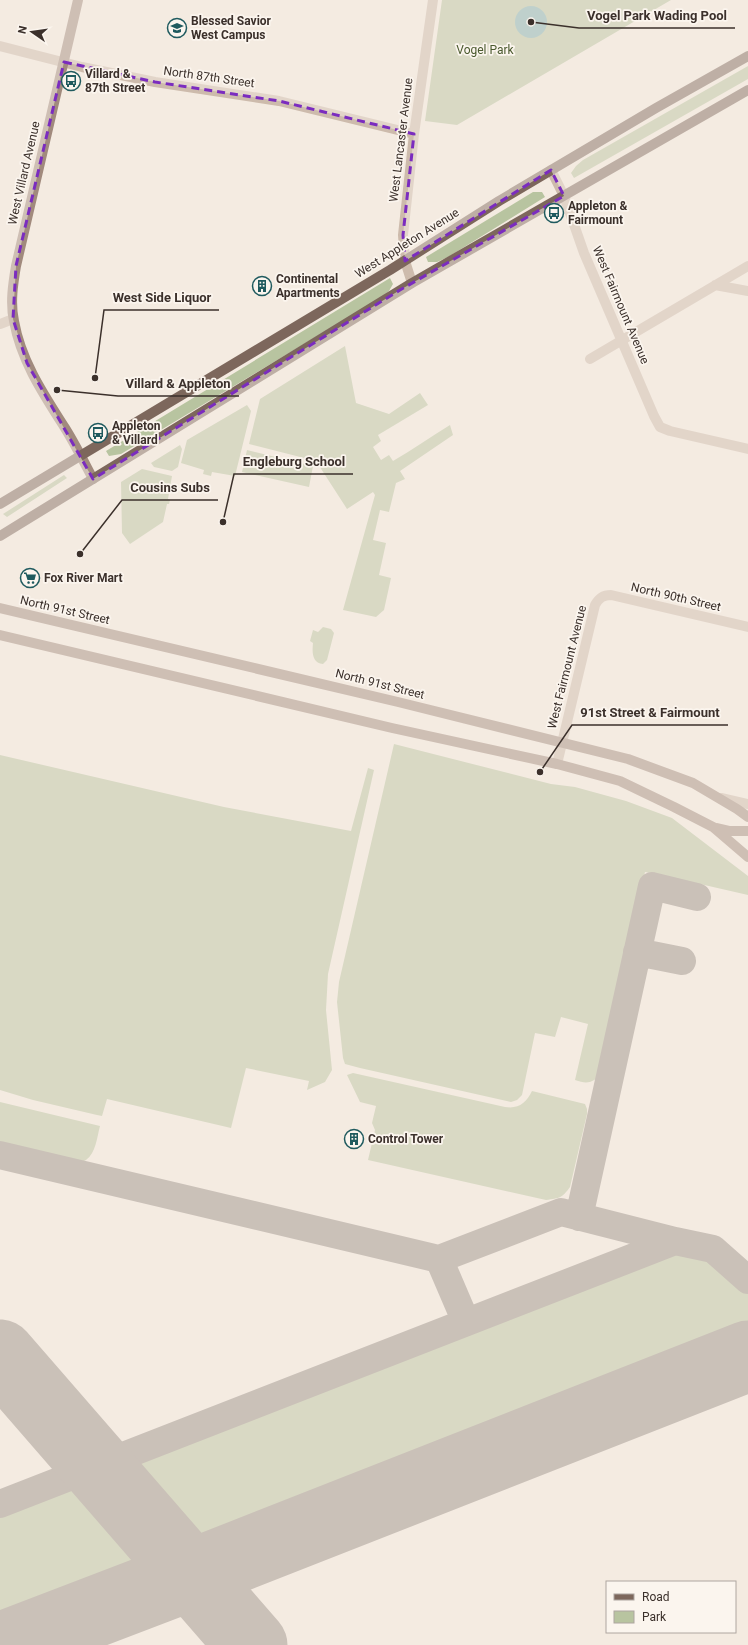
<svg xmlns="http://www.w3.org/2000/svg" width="748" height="1645" font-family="Roboto,sans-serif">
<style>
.green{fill:#b8c4a0}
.water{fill:#7fb0b2}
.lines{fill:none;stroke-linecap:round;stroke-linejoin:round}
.taxiway{stroke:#988e86;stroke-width:28}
.runway{stroke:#988e86;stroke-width:71}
.street{stroke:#cdbbac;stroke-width:10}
.secondary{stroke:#a18a7d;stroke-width:10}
.primary{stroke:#7d675c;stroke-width:10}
.marked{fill:none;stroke:#7b2cbf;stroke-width:3;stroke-dasharray:8 5;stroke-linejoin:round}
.labels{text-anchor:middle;stroke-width:3.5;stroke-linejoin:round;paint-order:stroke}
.poi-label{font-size:12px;font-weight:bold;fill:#3b302b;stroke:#fbf5ee;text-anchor:start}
.park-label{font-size:12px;fill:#4a5a2e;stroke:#fbf5ee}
.street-label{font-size:12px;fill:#3b302b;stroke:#fbf5ee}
.leader{fill:none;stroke:#3b302b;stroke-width:1.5}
.callout-dot{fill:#3b302b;stroke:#fbf5ee;stroke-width:1.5}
.callout-label{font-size:13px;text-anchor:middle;font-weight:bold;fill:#3b302b;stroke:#fbf5ee;stroke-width:3.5;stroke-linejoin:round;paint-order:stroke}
</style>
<rect width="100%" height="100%" fill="#f4ebe1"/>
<path class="green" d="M 442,0 L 671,0 L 457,125 L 425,121 Z
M 748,66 L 748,79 L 574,178 L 571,173 L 576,166 L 583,160 Z
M 533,192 L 542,192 L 545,197 L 448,257 L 437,262 L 428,262 L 426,257 Z
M 390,278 L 393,284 L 389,291 L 382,297 L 121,454 L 109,456 L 106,451 Z
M 345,346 L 356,403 L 389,414 L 420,393 L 428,405 L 378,435 L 381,441 L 373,447 L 381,460 L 389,455 L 393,461 C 412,450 430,437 450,425 L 453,435 L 400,471 L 405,479 L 396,483 L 389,512 L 380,510 L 373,540 L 386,543 L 379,575 L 391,578 L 384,610 L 376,617 L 343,610 L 375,495 L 373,492 L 347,509 L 316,461 L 249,444 L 260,399 Z
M 247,405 L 251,411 L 235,476 L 212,472 L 211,476 L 203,474 L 204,470 L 181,463 L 187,440 Z
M 180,445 L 182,449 L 178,467 L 172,471 L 154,467 L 151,463 Z
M 247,450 L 313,466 L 309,487 L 242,472 Z
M 142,469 L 172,476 L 168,499 L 170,500 L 169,504 L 167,504 L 163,522 L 130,544 L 122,533 L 121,482 Z
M 64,475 L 67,478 L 7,517 L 3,514 Z
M 323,627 L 331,629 L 334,633 L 327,660 L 323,664 C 312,663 312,652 313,643 L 310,641 L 313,630 L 318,632 Z
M 394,744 L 551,784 L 575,787 L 626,801 L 672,818 L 748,876 L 748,895 L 700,884 L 699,887 L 664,880 L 663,875 L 645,872 L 596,1079 C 588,1084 584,1083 575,1080 L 588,1024 L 561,1017 L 555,1037 L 535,1033 L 522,1095 L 517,1100 L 511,1102 L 360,1068 L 345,1064 L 343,1058 L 337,1002 L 339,982 Z
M 0,755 L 224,807 L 351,831 L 368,768 L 374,770 L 328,974 L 326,1010 L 332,1070 L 325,1082 L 307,1090 L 309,1081 L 246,1068 L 231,1128 L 107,1099 L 102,1116 L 97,1115 L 33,1100 L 0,1090 Z
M 353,1073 L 505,1107 C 519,1109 526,1103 532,1091 L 585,1104 L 587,1109 L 587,1114 L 570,1187 C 562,1198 560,1198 546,1200 L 368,1160 L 375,1130 L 372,1123 L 376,1106 L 360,1102 L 347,1075 Z
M 0,1102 L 100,1126 C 97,1137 96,1153 86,1160 C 73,1168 16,1151 0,1147 Z
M 684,1253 L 701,1256 L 723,1270 L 748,1294 L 748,1334 L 213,1544 C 207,1545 200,1547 194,1545 C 177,1540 146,1496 133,1482 L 131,1474 L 137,1463 L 151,1455 L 662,1255 Z
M 79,1488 L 90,1491 L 97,1496 L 143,1549 L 147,1557 C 145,1565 142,1570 134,1575 L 0,1627 L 0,1515 L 63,1490 Z"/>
<path class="water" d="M515 22a16 16 0 1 1 32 0a16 16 0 1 1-32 0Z"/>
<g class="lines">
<path class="taxiway" d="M 637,952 L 682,961
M 0,1155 L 439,1259 L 561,1212 L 675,1241
M 579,1217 L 652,886 L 697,897
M 439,1259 L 466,1322
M 96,1466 L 191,1575
M 0,1504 L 675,1241 L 713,1249 L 748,1280"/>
<path class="runway" d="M 0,1355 L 252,1645
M 8,1645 L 191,1575 L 748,1356"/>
<path class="street" d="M 0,46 L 82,67 L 155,82 L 279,101 L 414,134
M 551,170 L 564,196 L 584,253 L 654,416 L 660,427 L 670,431 L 748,449
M 412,283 L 405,261 L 403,235 L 414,134 L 433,0
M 715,285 L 748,291
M 0,324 L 13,319
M 590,359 L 748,266
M 557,764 L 595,605 C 599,598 603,595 611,595 L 748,627
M 721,798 L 748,804"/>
<path class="secondary" d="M 78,0 L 16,266 C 13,284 10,303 14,321 C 21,361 44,395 65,428 C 75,444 84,462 93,479
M 0,608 L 398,702 L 628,759 L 693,783 L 737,809 L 748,817
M 0,635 L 392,728 L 557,764 L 620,781 L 674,807 L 713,827 L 748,857
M 717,828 L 730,831 L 748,831"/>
<path class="primary" d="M 0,504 L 390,270 L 499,201 L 656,108 L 748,56
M 0,536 L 412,283 L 748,90"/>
</g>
<path d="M0 0H748V1645H0ZM 64,62 L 155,82 L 279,101 L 414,134 L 403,235 L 405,261 L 551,170 L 564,196 L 400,290 L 93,479 L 27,363 L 13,319 L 16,266 Z" fill="#f4ebe1" fill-opacity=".55" fill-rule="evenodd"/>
<path class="marked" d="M 64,62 L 155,82 L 279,101 L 414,134 L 403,235 L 405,261 L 551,170 L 564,196 L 400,290 L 93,479 L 27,363 L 13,319 L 16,266 Z"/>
<defs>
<symbol id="school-ring" viewBox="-11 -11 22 22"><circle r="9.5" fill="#fbf5ee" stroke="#1f5a5e" stroke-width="1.5"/><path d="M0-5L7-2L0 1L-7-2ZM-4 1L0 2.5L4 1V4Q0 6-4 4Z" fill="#1f5a5e"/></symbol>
<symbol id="bus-ring" viewBox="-11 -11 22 22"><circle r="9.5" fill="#fbf5ee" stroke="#1f5a5e" stroke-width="1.5"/><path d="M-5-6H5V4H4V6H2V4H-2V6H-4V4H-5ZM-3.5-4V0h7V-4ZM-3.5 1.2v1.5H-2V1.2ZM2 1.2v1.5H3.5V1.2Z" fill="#1f5a5e"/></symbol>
<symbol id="building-ring" viewBox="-11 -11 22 22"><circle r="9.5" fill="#fbf5ee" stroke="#1f5a5e" stroke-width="1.5"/><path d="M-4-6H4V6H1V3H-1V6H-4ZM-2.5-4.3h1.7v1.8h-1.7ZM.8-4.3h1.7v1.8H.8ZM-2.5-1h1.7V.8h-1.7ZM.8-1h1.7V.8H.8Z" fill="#1f5a5e"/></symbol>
<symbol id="supermarket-ring" viewBox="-11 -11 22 22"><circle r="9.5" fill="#fbf5ee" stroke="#1f5a5e" stroke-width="1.5"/><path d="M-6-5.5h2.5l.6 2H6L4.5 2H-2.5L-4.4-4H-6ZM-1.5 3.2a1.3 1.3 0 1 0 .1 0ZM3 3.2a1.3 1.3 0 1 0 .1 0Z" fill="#1f5a5e"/></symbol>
</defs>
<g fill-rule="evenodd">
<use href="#school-ring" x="166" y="17" width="22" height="22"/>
<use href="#bus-ring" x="60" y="70" width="22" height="22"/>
<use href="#bus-ring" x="543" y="202" width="22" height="22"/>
<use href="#building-ring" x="251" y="275" width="22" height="22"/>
<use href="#bus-ring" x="87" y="422" width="22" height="22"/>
<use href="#supermarket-ring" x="19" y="567" width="22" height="22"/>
<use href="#building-ring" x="343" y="1128" width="22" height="22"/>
</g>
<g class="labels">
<g class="poi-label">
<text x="191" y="25">Blessed Savior<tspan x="191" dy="14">West Campus</tspan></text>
<text x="85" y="78">Villard &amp;<tspan x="85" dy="14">87th Street</tspan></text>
<text x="568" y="210">Appleton &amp;<tspan x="568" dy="14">Fairmount</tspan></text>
<text x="276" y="283">Continental<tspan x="276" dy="14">Apartments</tspan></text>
<text x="112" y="430">Appleton<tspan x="112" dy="14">&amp; Villard</tspan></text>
<text x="44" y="582">Fox River Mart</text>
<text x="368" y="1143">Control Tower</text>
</g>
<g class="park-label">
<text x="485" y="54">Vogel Park</text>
</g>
<g class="street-label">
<text transform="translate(209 77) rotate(8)" y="4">North 87th Street</text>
<text transform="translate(401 140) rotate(-83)" y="4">West Lancaster Avenue</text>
<text transform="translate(24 173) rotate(-77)" y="4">West Villard Avenue</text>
<text transform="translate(407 243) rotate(-32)" y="4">West Appleton Avenue</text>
<text transform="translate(621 305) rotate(67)" y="4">West Fairmount Avenue</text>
<text transform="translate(676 597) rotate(13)" y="4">North 90th Street</text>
<text transform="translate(65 610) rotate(13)" y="4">North 91st Street</text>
<text transform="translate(567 667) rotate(-76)" y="4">West Fairmount Avenue</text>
<text transform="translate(380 684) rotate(14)" y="4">North 91st Street</text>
</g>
</g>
<path class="leader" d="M531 22L579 28H735M95 378L104 310H219M57 390L118 396H239M223 522L234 474H353M80 554L122 500H218M540 772L572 725H728"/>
<g class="callout-dot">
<circle cx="531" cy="22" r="4"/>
<circle cx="95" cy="378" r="4"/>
<circle cx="57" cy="390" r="4"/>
<circle cx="223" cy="522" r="4"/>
<circle cx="80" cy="554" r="4"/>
<circle cx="540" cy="772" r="4"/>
</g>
<g class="callout-label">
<text x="657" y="20">Vogel Park Wading Pool</text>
<text x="162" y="302">West Side Liquor</text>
<text x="178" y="388">Villard &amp; Appleton</text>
<text x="294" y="466">Engleburg School</text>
<text x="170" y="492">Cousins Subs</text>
<text x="650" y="717">91st Street &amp; Fairmount</text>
</g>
<rect x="606" y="1581" width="130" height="52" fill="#fbf5ee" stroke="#aea6a0"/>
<rect x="614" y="1594" width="20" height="6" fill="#7d675c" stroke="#aea6a0"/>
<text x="642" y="1601" font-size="12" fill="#3b302b">Road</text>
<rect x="614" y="1611" width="20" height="12" fill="#b8c4a0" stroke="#aea6a0"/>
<text x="642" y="1621" font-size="12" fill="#3b302b">Park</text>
<g transform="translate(32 32) rotate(283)" stroke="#fbf5ee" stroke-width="3" paint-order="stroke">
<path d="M0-3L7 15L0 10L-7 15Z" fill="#3b302b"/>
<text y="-6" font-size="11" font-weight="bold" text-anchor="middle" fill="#3b302b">N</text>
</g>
</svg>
